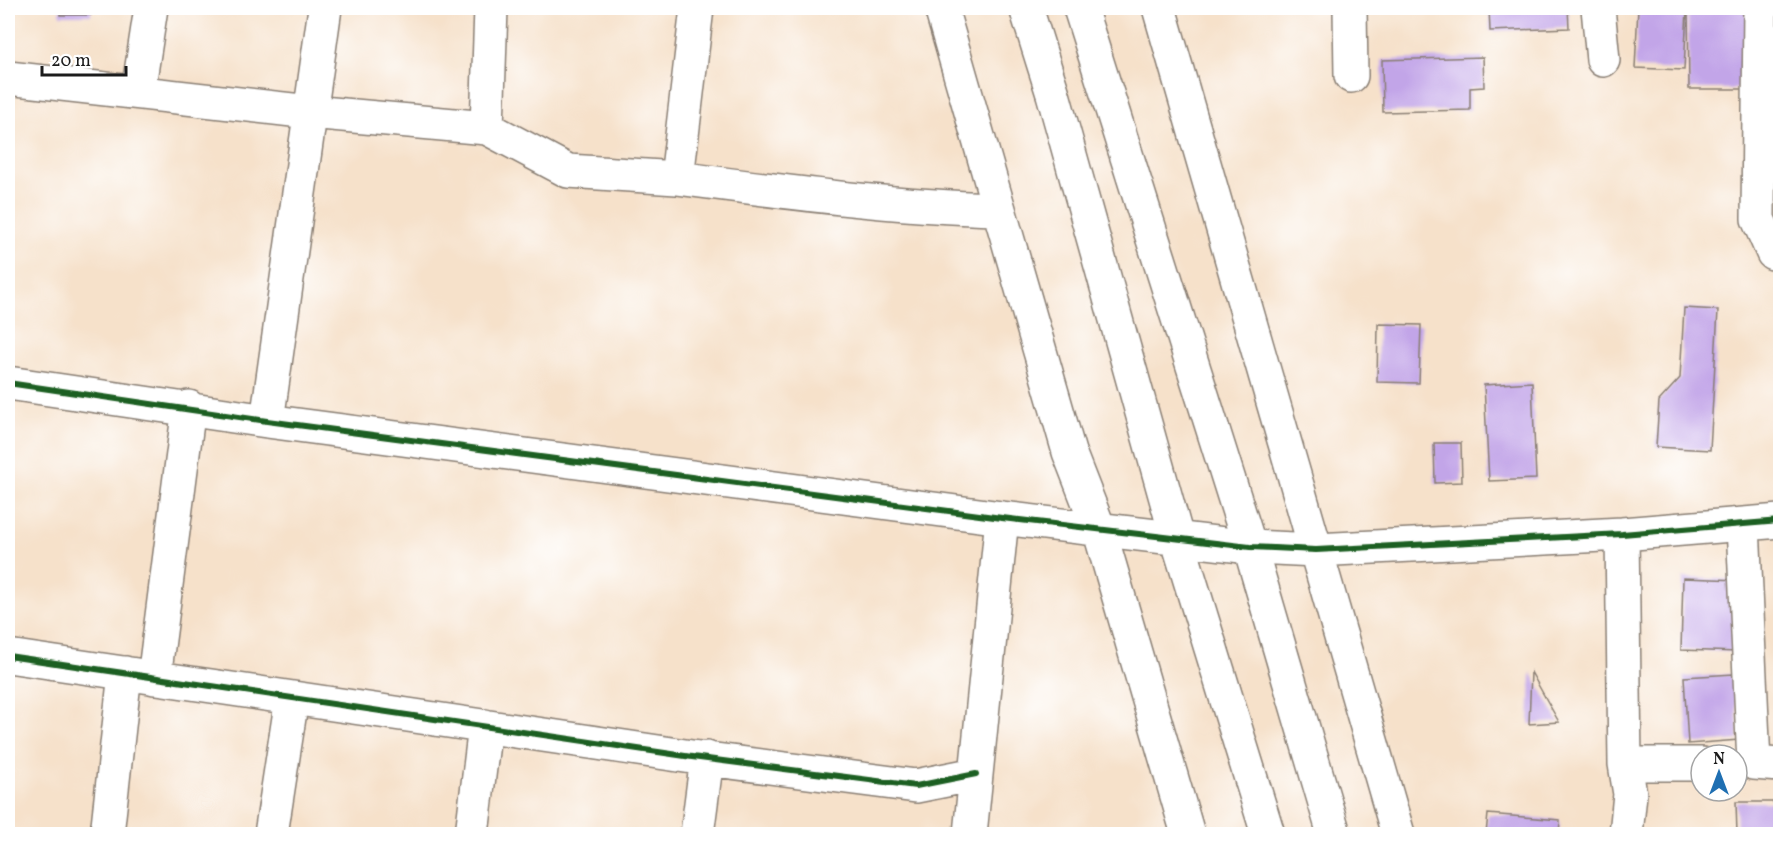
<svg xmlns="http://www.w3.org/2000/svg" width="1788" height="842" font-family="Vollkorn,serif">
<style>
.building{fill:#c2a5e8}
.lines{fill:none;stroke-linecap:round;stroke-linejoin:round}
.minor-casing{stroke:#897e73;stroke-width:36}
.tertiary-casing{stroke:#897e73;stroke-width:36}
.minor{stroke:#fff;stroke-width:33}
.tertiary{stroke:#fff;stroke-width:33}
.cycleway-casing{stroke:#fff;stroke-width:10}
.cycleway{stroke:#1b5e20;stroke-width:6}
</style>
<rect width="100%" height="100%" fill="#fff"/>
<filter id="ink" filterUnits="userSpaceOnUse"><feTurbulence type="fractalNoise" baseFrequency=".0167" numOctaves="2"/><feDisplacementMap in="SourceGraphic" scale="12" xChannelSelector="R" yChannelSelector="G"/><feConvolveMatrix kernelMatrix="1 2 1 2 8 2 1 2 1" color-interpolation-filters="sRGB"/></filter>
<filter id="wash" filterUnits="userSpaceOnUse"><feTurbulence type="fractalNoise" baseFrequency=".008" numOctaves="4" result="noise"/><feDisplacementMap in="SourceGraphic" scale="24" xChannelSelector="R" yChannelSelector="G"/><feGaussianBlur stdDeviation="1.35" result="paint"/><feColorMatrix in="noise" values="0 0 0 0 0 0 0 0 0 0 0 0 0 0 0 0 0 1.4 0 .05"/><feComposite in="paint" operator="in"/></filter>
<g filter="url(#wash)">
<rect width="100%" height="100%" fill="#f6e1ca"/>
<g id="blocks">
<path class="building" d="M 60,8 L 91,8 L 91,15 L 60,15 Z
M 1489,8 L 1568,8 L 1569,28 L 1490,31 Z
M 1638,8 L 1687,8 L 1684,70 L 1635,68 Z
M 1688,8 L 1751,8 L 1751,89 L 1689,89 Z
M 1483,57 L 1484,87 L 1470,88 L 1470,110 L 1383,112 L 1382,60 Z
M 1684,308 L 1718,310 L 1710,450 L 1656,447 L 1659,401 L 1680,378 Z
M 1378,324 L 1421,325 L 1419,383 L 1377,382 Z
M 1532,382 L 1536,479 L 1489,481 L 1484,385 Z
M 1434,443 L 1461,443 L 1462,482 L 1435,483 Z
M 1683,578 L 1740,580 L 1738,652 L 1681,650 Z
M 1531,672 L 1555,715 L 1559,722 L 1529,724 Z
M 1734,674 L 1739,740 L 1688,744 L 1684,677 Z
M 1736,802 L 1780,802 L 1780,834 L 1737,834 Z
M 1488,814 L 1560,820 L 1559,834 L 1486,834 Z"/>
</g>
</g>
<g filter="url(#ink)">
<use href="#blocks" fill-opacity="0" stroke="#897e73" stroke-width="1.5"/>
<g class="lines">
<defs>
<path id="minor" d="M 491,8 L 487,128 L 568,171 L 677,178 L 697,8
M 941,8 L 1069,452 L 1099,529 L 1188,834
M 1159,8 L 1398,834
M 1350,8 L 1351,76
M 1598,8 L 1603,60
M 1760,8 L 1758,219 L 1773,253 L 1780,252
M 8,78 L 310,112 L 487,128
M 138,92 L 151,8
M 677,178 C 784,192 890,206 999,209
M 8,383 L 267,421 L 1002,518 L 1250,547 L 1316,550 L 1622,534 L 1780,521
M 267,421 L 325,8
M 1743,525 L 1754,763 L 1780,765
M 1622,534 L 1625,764 L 1701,764
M 8,656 L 692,757 L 916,786 L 976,774
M 154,678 L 189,407
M 1625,764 L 1630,794 L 1626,834
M 107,834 L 125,673
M 271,834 L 292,698
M 472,834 L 485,726
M 697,834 L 707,758
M 970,834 L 1002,518"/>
<path id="tertiary" d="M 1026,8 L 1053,94 L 1177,538 L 1268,834
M 1080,8 L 1250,547 L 1334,834"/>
</defs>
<use href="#minor" class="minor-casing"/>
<use href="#tertiary" class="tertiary-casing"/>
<use href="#minor" class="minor"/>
<use href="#tertiary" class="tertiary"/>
<defs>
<path id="cycleway" d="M 8,383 L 267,421 L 1002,518 L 1250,547 L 1316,550 L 1622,534 L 1780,521
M 8,656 L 692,757 L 916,786 L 976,774"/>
</defs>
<use href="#cycleway" class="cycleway-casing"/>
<use href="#cycleway" class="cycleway"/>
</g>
</g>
<rect width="1788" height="842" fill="none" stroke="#fff" stroke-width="30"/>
<g transform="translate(1719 773)"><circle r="28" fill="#ffffff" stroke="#a4a4a4" stroke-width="1.5"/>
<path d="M0-4.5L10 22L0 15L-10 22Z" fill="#1f6fb2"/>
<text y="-9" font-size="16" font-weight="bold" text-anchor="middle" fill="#1c1c1c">N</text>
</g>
<path d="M42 66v9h84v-9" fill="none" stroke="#1c1c1c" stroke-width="3"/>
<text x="51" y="66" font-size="18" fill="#1c1c1c" stroke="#ffffff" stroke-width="4.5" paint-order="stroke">20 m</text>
</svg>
